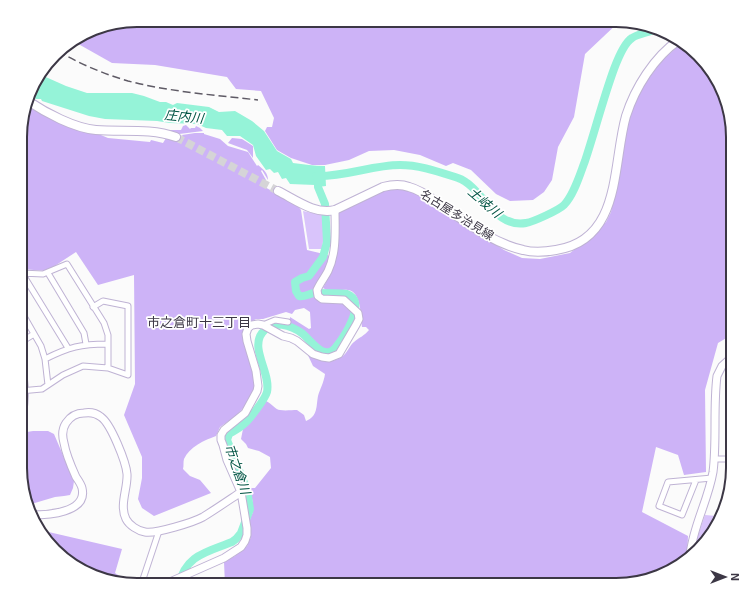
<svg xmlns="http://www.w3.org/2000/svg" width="753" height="605" font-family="'Exo 2','Noto Sans JP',sans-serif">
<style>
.green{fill:#d9c4fb}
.forest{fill:#cdb3f7}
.water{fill:#95f3d8}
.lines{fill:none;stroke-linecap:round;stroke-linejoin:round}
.river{stroke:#95f3d8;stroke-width:8}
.primary-tunnel{stroke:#d5d4d7;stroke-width:8;stroke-dasharray:8 4;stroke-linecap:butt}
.street-casing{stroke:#bfb3d4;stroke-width:7}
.secondary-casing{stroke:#bfb3d4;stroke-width:9}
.primary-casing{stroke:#bfb3d4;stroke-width:10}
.street{stroke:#fff;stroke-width:5}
.secondary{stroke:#fff;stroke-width:7}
.primary{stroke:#fff;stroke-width:8}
.rail{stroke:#5e5a65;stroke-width:1.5;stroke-dasharray:8 4;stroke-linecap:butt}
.labels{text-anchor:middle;stroke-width:3.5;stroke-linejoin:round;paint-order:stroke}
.street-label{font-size:12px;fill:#3c3745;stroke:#fff}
.water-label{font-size:13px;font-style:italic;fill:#005444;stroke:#fff}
.neighbourhood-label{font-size:13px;fill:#3c3745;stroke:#fff}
.rim{fill:none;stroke:#3c3745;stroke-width:2}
</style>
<rect width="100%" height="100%" fill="#fbfbfb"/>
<path class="green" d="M 303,211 L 322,215 L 324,234 L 322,249 L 309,249 Z
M 705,515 L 717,516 L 717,524 L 706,541 L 696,541 Z"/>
<path class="forest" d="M 137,20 L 621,20 L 585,54 L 574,117 L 558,147 L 552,180 L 544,192 L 533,200 L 510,201 L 496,194 L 471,170 L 453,163 L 446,166 L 420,155 L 394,150 L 369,151 L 349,160 L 325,165 L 312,165 L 291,158 L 277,150 L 265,131 L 267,127 L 272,127 L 274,118 L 261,91 L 236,89 L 227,77 L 155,65 L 112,63 L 73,41 L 99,26 Z
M 681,43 L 683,43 L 693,49 L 724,92 L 733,137 L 733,334 L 718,343 L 705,390 L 706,472 L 684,475 L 678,455 L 656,447 L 642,512 L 688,536 L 687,557 L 661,576 L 616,585 L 225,585 L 224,562 L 235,556 L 247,546 L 251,537 L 249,521 L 253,512 L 253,504 L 250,488 L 255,488 L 271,468 L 270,457 L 259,451 L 248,448 L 246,444 L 241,439 L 243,429 L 254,417 L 266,401 C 271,403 276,410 280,410 C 285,411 292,410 297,410 L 304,415 L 306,421 C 318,416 316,407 318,396 C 320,389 324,382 325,374 L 313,366 L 306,351 C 319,358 330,367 344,355 C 348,351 350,345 354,342 C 360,337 364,336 369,330 L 366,327 L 362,327 C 361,317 361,291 348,290 C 338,289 333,294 323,288 L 332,271 L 336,255 L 338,215 L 340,212 C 360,202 386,181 409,190 C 413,191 417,194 420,196 L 504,250 L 522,258 L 540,259 L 570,253 L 592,236 L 606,222 L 611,212 L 628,119 L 636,99 L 648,79 L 662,61 Z
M 27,104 L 108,138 L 150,142 L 151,140 L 163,143 L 166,138 L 180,143 L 183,137 L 182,135 L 195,133 L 204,133 L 204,134 L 220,139 L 228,146 L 248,152 L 257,166 L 258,165 C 264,170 268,173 268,180 L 262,170 L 261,171 L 266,180 L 263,186 L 297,205 L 301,210 L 307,250 L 328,255 L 330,259 L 318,300 L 323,303 L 342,302 L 352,310 C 349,323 342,346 328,351 L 312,342 L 307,336 L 290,323 L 290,317 L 309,329 L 311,328 L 310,312 L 304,308 L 295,310 L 292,314 L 286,312 L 263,319 L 256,319 L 249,323 L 245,327 L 255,385 L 251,396 L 245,406 L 236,416 L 220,427 L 216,436 C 205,440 189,447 184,459 C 183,462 184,466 183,469 L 190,476 L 200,480 L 211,493 L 154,516 L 142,508 L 138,499 L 142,478 L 142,457 L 124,415 L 135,384 L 134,275 L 98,285 L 76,252 L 47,271 L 21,269 L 21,122 Z
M 186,125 L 190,129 L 191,128 L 195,128 L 196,126 L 200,128 L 203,131 L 179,134 L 169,130 L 181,130 L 183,126 Z
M 232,138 L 242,139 L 253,146 L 253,158 L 247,150 L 228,143 Z
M 33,431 L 48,431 L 54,434 L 74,481 L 73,488 L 70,495 L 64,496 L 55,497 L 28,505 L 20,476 L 20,445 L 27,432 Z
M 40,530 L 122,549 L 115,573 L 129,582 L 129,585 L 93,576 L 60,556 Z"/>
<path class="water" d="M 39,74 L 66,86 L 87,93 L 132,93 L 144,96 L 160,102 L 166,102 L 173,105 L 177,103 L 209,107 L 219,112 L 235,111 L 252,121 L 264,131 L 277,151 L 291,159 L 293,163 C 304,164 314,166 325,166 L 326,186 L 318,187 L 315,185 L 290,184 L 286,178 L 282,179 L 278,172 L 274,173 L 270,169 L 266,170 L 256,156 L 253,145 L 240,136 L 227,136 L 222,130 L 206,128 L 197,124 L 170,123 L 157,121 L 105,119 L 89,116 L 42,101 L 41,99 L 36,99 L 30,95 L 36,79 Z"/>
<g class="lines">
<path class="river" d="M 316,176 C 345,177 372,165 400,165 C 420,165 439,172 458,178 C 483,187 494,229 526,223 C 533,222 559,210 564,205 C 574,195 580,174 585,161 C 595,131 603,99 614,69 C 617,61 624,43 632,38 C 639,33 650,33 657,28
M 179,585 C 185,555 207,552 232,542 L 236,539 L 241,533 L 250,509 L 247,490 L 227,440 L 229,434 C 234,431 240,428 244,424 C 250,419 265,399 267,392 C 271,373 250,349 262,333 C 273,319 291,325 303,334 C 312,342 325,362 336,347 C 344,337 368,301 347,294 C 343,293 318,293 314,293 C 308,294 305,297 299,296 L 296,291 L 295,282 L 302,278 L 309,276 L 323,257 L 327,242 L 325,204 L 318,187 L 318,177"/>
<path class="primary-tunnel" d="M 176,137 L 278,191"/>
<defs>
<path id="street" d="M 21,273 L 43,274 L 67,264 L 104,323 L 108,335 L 108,368
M 22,273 L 68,348
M 48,273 L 84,333 L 86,344
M 21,311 L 41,346 L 45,359 L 48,385
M 263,325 L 275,320 L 288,322
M 21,342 L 34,334
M 45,359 C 69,347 81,344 107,344
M 20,391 L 42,389 L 63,375 L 83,366 L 108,368 L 128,375 L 128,306 L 103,301 L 93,307
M 714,459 L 733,459
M 732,477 L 733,439
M 696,480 L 682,515 L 659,506 L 668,482 L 712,478
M 141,585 L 159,531
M 185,585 L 188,574"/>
<path id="secondary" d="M 20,425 C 25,407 26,385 21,367
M 31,515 C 47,515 88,513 82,488 C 81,484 78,480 76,477 C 71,466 66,455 64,443 C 62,436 62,429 66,423 C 70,417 76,413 84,413 C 90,412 96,413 101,417 C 111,424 126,462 127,474 C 128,488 119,505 126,519 C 129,525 138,531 145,532 C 156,534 194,522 203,517 C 216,509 229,500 241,492
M 690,555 C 693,526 708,501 713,472 C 717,441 713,408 717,376 L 722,366 L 733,356
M 163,585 L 224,558 L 241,547 L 245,541 L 247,535 L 247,528 L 241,492 L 227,460 L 223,445 L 221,440 L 221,435 L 224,430 L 245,413 L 257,391 L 258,386 L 256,371 L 247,341 L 246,334 L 248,328 L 252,325 L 258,324 L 263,325 L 283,336 L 291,338 L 297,341 L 313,354 L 322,357 L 329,358 L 339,354 L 356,325 L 359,319 L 358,313 L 344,300 L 322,299 L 318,296 L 317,290 C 320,283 325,277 328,271 C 337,252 335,230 335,210"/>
<path id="primary" d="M 28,101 C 46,113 74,128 96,130 C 123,132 150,128 176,137
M 278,191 C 296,200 315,215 335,210 L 383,187 C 391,185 401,184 409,187 C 421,190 431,198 441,205 C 466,222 492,243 523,250 C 534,253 545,252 556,250 C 622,240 612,165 626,116 C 635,88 654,57 679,40"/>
</defs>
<use href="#street" class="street-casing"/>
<use href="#secondary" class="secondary-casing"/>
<use href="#primary" class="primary-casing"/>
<use href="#street" class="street"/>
<use href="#secondary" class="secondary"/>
<use href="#primary" class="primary"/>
<path class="rail" d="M 58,51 C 80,64 104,74 128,81 C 171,92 215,95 258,100"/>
</g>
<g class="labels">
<g class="street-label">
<text transform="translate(457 215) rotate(32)" y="4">名古屋多治見線</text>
</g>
<g class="water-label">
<text transform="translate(184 116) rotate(6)" y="5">庄内川</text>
<text transform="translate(485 202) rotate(41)" y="5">土岐川</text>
<text transform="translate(238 469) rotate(71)" y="5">市之倉川</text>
</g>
<g class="neighbourhood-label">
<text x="199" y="327">市之倉町十三丁目</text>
</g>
</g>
<path d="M0 0H753V605H0ZM137 27H616A110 110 0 0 1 726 137V468A110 110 0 0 1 616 578H137A110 110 0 0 1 27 468V137A110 110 0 0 1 137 27Z" fill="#fff" fill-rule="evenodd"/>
<path class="rim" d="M137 27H616A110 110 0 0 1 726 137V468A110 110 0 0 1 616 578H137A110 110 0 0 1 27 468V137A110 110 0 0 1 137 27Z"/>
<g transform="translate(725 577) rotate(90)" stroke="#ffffff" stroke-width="3" paint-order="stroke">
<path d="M0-3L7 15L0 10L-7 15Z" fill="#3c3745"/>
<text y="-6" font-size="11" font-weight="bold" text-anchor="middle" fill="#3c3745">N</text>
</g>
</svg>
